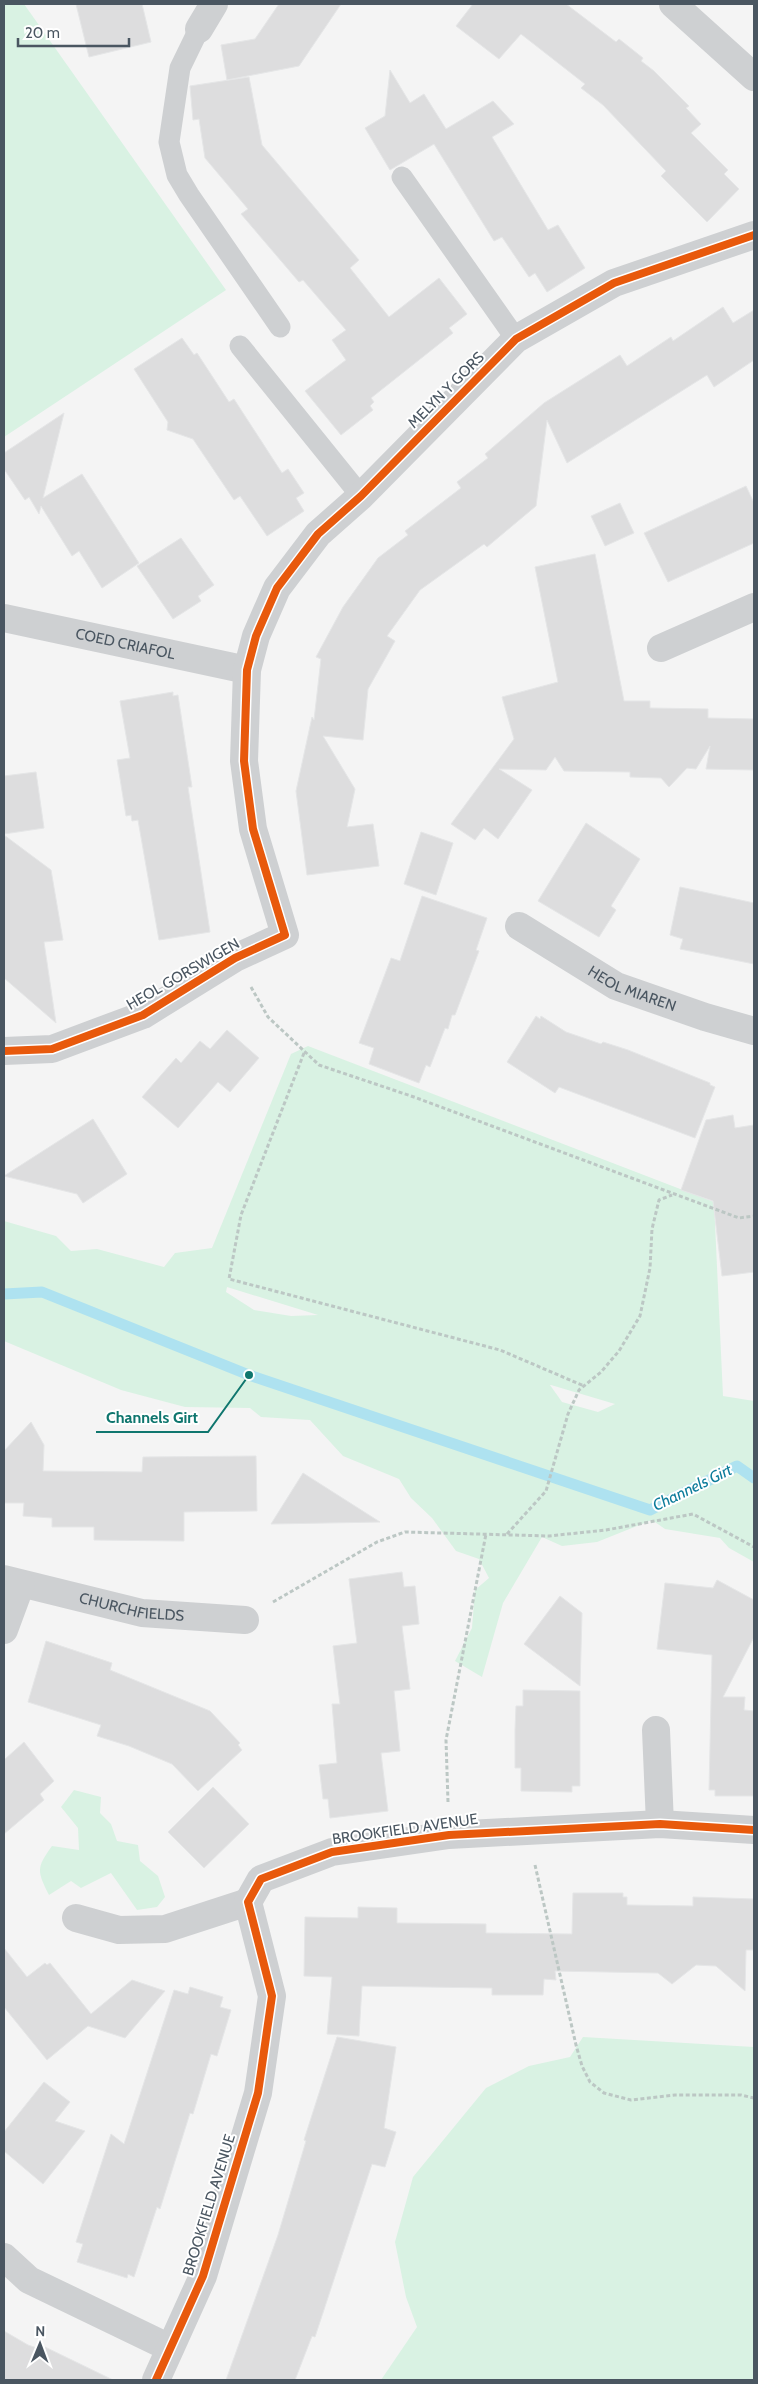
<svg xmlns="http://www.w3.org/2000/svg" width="758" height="2384" font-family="Cabin,sans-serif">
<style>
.green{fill:#d9f2e3;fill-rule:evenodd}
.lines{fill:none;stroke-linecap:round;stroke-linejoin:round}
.stream{stroke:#aee2f0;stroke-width:11}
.building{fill:#ddddde;stroke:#e5e6e7}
.path{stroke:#bcc7c4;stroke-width:3;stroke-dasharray:4 2.5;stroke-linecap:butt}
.service{stroke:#ced0d2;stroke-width:21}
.minor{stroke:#ced0d2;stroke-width:28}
.cycleway-casing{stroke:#fff;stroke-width:11}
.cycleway{stroke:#e8590c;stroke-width:8}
.labels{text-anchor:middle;stroke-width:4;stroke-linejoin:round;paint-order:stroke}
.street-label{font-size:15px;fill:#4a5661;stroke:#fff}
.water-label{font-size:16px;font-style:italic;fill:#0c7c9b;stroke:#fff}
.leader{fill:none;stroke:#0f766e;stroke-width:2}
.callout-dot{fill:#0f766e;stroke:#fff;stroke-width:2}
.callout-label{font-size:16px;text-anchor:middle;font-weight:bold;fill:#0f766e;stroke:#fff;stroke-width:4;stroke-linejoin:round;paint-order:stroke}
</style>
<rect width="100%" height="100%" fill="#f4f4f4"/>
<path class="green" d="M 4,4 L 24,4 L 226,290 L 4,437 Z
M 308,1046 L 714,1202 L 723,1396 L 754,1401 L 754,1562 L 729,1548 L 720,1538 L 665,1529 L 652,1520 L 597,1542 L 562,1546 L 542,1537 L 503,1603 L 482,1677 L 455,1661 L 472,1628 L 475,1590 L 489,1578 L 479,1559 L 456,1551 L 432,1518 L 411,1498 L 399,1479 L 343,1456 L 310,1420 L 261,1417 L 250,1408 L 185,1407 L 121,1390 L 4,1341 L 4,1221 L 56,1236 L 71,1251 L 97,1249 L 164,1267 L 175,1253 L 212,1248 L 291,1054 ZM 227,1287 L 318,1315 L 291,1316 L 254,1310 L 226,1292 ZM 550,1385 L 551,1385 L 615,1404 L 598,1412 L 562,1402 Z
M 74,1790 L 101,1797 L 100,1813 L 111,1824 L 117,1841 L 138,1845 L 140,1861 L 158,1876 L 165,1897 L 157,1907 L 137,1910 L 111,1873 L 81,1888 L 71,1881 L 49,1895 C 37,1871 36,1868 52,1846 L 79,1850 L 78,1828 L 61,1807 Z
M 583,2037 L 754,2047 L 754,2380 L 381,2380 L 417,2327 L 406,2297 L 395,2242 L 413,2177 L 486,2088 L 529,2066 L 570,2057 Z"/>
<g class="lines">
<path class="stream" d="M 4,1294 L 42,1292 L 249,1375 L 650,1510 L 737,1466 L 754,1478"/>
</g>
<path class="building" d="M 76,4 L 142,4 L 151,42 L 89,57 Z
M 279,4 L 341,4 L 299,66 L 227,80 L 221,45 L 255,39 Z
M 473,4 L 566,4 L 616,42 L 619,39 L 643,58 L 641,61 L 654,71 L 689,106 L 686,108 L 701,124 L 691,133 L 728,170 L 724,174 L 739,189 L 707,222 L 661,176 L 666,171 L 603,105 L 581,88 L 585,84 L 521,34 L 499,59 L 456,26 Z
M 390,70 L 410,103 L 424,94 L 446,129 L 493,101 L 514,124 L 492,137 L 548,230 L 558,225 L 585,268 L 547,292 L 535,273 L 529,277 L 502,237 L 494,241 L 434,144 L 390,170 L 365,128 L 385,116 Z
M 249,77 L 262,145 L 359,260 L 350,268 L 389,317 L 439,278 L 467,314 L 449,328 L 453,333 L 371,398 L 374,402 L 370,406 L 373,410 L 341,435 L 305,391 L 346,360 L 332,340 L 346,330 L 303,280 L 299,282 L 241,214 L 248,209 L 205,158 L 199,119 L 193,120 L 190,86 Z
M 723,307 L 733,323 L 754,310 L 754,360 L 714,387 L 707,375 L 567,463 L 547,420 L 536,506 L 487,547 L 484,544 L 420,590 L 387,636 L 395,641 L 368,689 L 363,740 L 323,736 L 355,789 L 347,827 L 373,824 L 379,866 L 307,875 L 296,791 L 312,717 L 314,720 L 321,659 L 316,657 L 343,607 L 378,558 L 408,535 L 405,531 L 461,488 L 457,482 L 488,458 L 485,454 L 544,403 L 620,355 L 627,366 L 671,337 L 673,341 Z
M 182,338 L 194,355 L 197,353 L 229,402 L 234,399 L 282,473 L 288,469 L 304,493 L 296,498 L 304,511 L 267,536 L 240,496 L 234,500 L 193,439 L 167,430 L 168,422 L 134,369 Z
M 64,413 L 43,498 L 82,474 L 139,563 L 102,588 L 79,551 L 72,556 L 41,506 L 39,514 L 29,497 L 25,500 L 4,469 L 4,453 Z
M 746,486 L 754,503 L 754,543 L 668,582 L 644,533 Z
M 620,503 L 634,533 L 605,546 L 591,516 Z
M 181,538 L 214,585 L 198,596 L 201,601 L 173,619 L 137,566 Z
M 595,554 L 624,701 L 650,701 L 650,708 L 708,709 L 708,718 L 754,719 L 754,770 L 706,769 L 710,746 L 696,769 L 687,768 L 669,787 L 661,778 L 630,777 L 630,772 L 564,771 L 555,757 L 546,770 L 499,769 L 532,790 L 498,839 L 484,828 L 475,840 L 451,824 L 514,739 L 502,697 L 558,682 L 535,567 Z
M 173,692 L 173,696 L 178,695 L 192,787 L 188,787 L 210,932 L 159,940 L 138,820 L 132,821 L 131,815 L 126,816 L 117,760 L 130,758 L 120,701 Z
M 36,772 L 44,828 L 4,834 L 4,776 Z
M 586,823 L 640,859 L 611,906 L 616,910 L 599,937 L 538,901 Z
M 421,832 L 453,843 L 436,895 L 404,884 Z
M 4,835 L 51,870 L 63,940 L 44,942 L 56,1023 L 4,978 Z
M 680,887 L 754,903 L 754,964 L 680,949 L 683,939 L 670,935 Z
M 422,896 L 487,918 L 476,950 L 479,951 L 455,1015 L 452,1015 L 448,1029 L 445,1028 L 430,1067 L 426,1065 L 419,1083 L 369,1064 L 374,1048 L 359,1043 L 391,958 L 400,961 Z
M 536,1016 L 540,1019 L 541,1016 L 566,1032 L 601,1044 L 603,1042 L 628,1050 L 710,1083 L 710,1085 L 715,1087 L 695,1138 L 559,1087 L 555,1093 L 507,1062 Z
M 227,1030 L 259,1058 L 230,1092 L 218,1082 L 178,1128 L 142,1097 L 176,1058 L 181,1063 L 200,1041 L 210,1049 Z
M 733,1115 L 735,1128 L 754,1125 L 754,1272 L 722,1276 L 713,1201 L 681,1190 L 706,1120 Z
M 93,1119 L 127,1174 L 83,1203 L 77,1194 L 4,1176 Z
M 31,1422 L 44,1445 L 43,1471 L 142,1472 L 143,1457 L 256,1456 L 257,1511 L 184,1512 L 184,1541 L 94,1540 L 94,1527 L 52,1527 L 52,1518 L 23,1516 L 24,1503 L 4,1503 L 4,1451 Z
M 303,1473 L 380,1522 L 271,1524 Z
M 402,1572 L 404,1587 L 415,1586 L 419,1624 L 402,1626 L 410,1689 L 394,1691 L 400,1751 L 381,1753 L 388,1811 L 330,1818 L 328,1799 L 323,1799 L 319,1765 L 337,1763 L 332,1704 L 340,1704 L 333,1646 L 357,1643 L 349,1579 Z
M 717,1580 L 754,1600 L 754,1637 L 723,1697 L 745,1697 L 744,1710 L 754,1711 L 754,1796 L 715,1796 L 715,1790 L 709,1790 L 712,1655 L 657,1649 L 665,1583 L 713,1588 Z
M 560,1596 L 582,1613 L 580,1686 L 524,1644 Z
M 46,1641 L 112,1663 L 110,1670 L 210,1711 L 240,1743 L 238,1745 L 242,1750 L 198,1791 L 172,1764 L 129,1746 L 97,1736 L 101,1725 L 28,1702 Z
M 523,1690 L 580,1691 L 580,1786 L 572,1786 L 572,1792 L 521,1791 L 521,1768 L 515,1768 L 515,1730 L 516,1706 L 523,1706 Z
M 24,1742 L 54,1781 L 40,1794 L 44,1800 L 4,1834 L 4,1760 Z
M 213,1787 L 249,1824 L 204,1868 L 168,1832 Z
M 573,1893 L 623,1893 L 623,1897 L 627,1897 L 627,1905 L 693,1906 L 693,1897 L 754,1899 L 754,1950 L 746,1950 L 745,1991 L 716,1966 L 696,1965 L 672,1984 L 658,1973 L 555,1971 L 556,1980 L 544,1979 L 543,1995 L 492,1995 L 492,1988 L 362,1986 L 359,2036 L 327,2034 L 332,1977 L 304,1976 L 305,1917 L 358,1918 L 358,1907 L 397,1908 L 397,1923 L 486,1924 L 486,1933 L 572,1934 Z
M 4,1948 L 27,1977 L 45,1963 L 47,1965 L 50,1963 L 91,2014 L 132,1980 L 165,1991 L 125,2038 L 88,2026 L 47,2060 L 4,2007 Z
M 190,1987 L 223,1997 L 220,2007 L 231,2010 L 217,2056 L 211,2054 L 193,2114 L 190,2113 L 160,2209 L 157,2207 L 134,2277 L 128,2274 L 127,2278 L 77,2262 L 83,2244 L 76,2242 L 111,2134 L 124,2144 L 174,1990 L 188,1994 Z
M 337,2037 L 396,2047 L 384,2128 L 396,2132 L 385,2167 L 372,2164 L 315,2337 L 312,2336 L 295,2380 L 226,2380 L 278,2235 L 306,2141 L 304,2140 Z
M 44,2082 L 70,2102 L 55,2121 L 85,2131 L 43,2184 L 4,2151 L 4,2132 Z
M 4,2331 L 28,2345 L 43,2350 L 45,2347 L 113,2380 L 4,2380 Z"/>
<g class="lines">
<path class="path" d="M 251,987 L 268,1017 L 319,1065 L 414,1097 L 739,1218 L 754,1216
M 304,1053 L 241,1215 L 229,1279 L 500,1350 L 584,1386
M 507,1534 L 546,1491 L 568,1414 L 579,1390 L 601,1372 L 619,1351 L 640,1316 L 650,1268 L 652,1229 L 659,1200 L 672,1195
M 273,1602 L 377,1542 L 405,1532 L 549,1536 L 606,1530 L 693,1514 L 754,1547
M 448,1802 L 446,1740 L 486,1534
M 535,1865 L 576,2045 L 582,2066 L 590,2082 L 604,2093 L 631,2100 L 675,2095 L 741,2095 L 754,2098"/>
<path class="service" d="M 199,29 L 180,68 L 169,142 L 177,175 L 189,195 L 280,327
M 402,177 L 516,339
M 240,346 L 361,496"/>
<g class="minor">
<path d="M 673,4 L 754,77"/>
<path d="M 199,29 L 214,4"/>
<path id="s1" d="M 4,618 L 247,670"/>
<path d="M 661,648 L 754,607"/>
<path id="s2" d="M 519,926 L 616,986 L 705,1017 L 754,1031"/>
<path d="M 4,1051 L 52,1049 L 143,1015 L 235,958 L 285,935 L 253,829 L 244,761 L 247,670 L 256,636 L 277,588 L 318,534 L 361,496 L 516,339 L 614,283 L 754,235"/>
<path id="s3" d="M 4,1579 L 142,1613 L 245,1620"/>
<path d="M 4,1630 L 21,1584"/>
<path d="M 656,1730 L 660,1824"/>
<path d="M 76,1918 L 119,1930 L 165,1929 L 248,1902"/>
<path d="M 4,2257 L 29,2280 L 170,2348"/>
<path d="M 156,2380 L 203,2276 L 258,2093 L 272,1996 L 248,1902 L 261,1879 L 332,1852 L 449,1835 L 660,1824 L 754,1830"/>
</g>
<defs>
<path id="cycleway" d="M 4,1051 L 52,1049 L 143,1015 L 235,958 L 285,935 L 253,829 L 244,761 L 247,670 L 256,636 L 277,588 L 318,534 L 361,496 L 516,339 L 614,283 L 754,235
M 156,2380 L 203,2276 L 258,2093 L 272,1996 L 248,1902 L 261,1879 L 332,1852 L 449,1835 L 660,1824 L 754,1830"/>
</defs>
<use href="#cycleway" class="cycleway-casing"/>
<use href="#cycleway" class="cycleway"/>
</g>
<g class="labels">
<g class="street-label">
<text transform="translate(446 390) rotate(-45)" y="5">MELYN Y GORS</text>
<text dy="5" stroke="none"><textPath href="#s1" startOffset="124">COED CRIAFOL</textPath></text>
<text transform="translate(183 974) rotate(-30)" y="5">HEOL GORSWIGEN</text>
<text dy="5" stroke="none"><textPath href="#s2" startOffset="130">HEOL MIAREN</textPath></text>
<text dy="5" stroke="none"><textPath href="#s3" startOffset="131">CHURCHFIELDS</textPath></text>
<text transform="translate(405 1829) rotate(-8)" y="5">BROOKFIELD AVENUE</text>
<text transform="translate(209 2205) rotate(-73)" y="5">BROOKFIELD AVENUE</text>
</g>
<g class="water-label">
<text transform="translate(692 1487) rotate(-26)" y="6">Channels Girt</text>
</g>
</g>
<path class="leader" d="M249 1375L208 1432H96"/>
<circle class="callout-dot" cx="249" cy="1375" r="5"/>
<g class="callout-label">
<text x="152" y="1423">Channels Girt</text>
</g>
<rect width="758" height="2384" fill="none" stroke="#4a5661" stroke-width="10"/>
<g transform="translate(40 2344) rotate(1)" stroke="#ffffff" stroke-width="4" paint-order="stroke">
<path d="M0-4L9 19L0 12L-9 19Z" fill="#4a5661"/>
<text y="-8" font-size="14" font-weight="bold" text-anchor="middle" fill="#4a5661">N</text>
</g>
<path d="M18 38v8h111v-8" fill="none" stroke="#4a5661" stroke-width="2.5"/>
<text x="25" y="38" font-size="15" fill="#4a5661" stroke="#ffffff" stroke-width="4" paint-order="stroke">20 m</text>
</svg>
